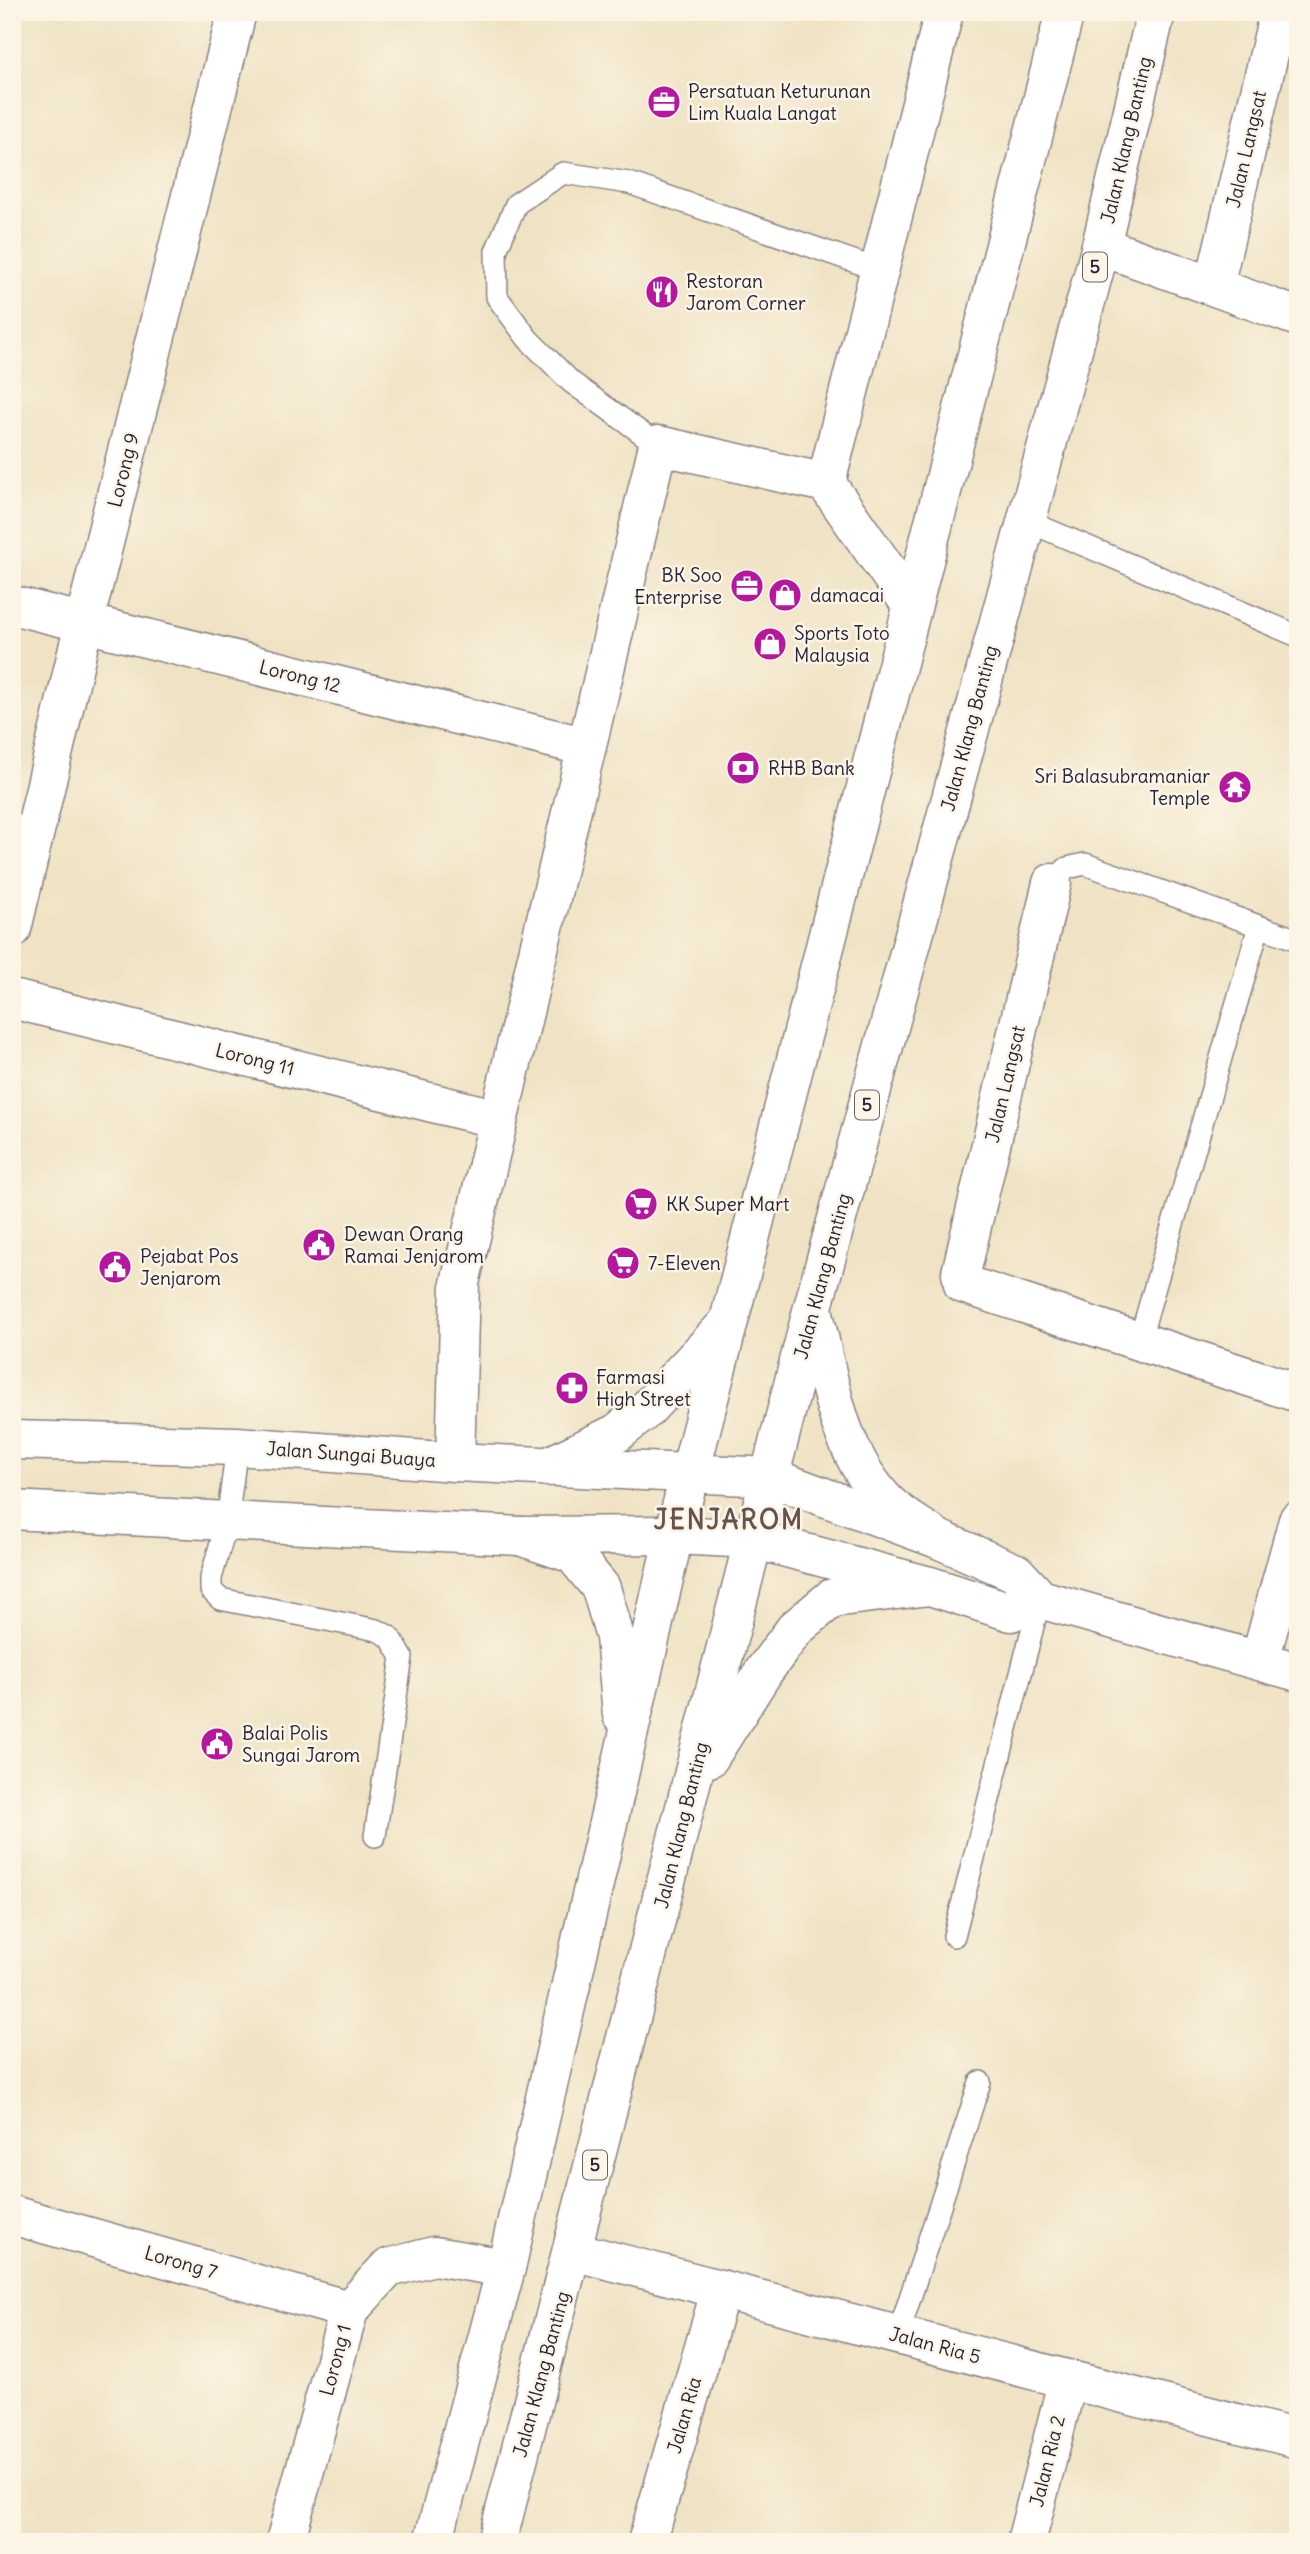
<svg xmlns="http://www.w3.org/2000/svg" width="1310" height="2554" font-family="Delius,sans-serif">
<style>
.lines{fill:none;stroke-linecap:round;stroke-linejoin:round}
.lane-casing{stroke:#898280;stroke-width:24}
.street-casing{stroke:#898280;stroke-width:41}
.secondary-casing{stroke:#898280;stroke-width:41}
.highway-casing{stroke:#898280;stroke-width:41}
.lane{stroke:#fff;stroke-width:21}
.street{stroke:#fff;stroke-width:38}
.secondary{stroke:#fff;stroke-width:38}
.highway{stroke:#fff;stroke-width:38}
.labels{text-anchor:middle;stroke-width:5;stroke-linejoin:round;paint-order:stroke}
.shield{fill:#fcf5e5;stroke:#63616e;stroke-width:2}
.shield-label{font-size:18px;font-weight:bold;fill:#22223b}
.poi-label{font-size:19px;fill:#22223b;stroke:#fcf5e5;text-anchor:start}
.street-label{font-size:19px;fill:#22223b;stroke:#fcf5e5}
.district-label{font-size:26px;font-weight:bold;letter-spacing:2px;fill:#685151;stroke:#fcf5e5}
</style>
<rect width="100%" height="100%" fill="#fcf5e5"/>
<filter id="ink" filterUnits="userSpaceOnUse"><feTurbulence type="fractalNoise" baseFrequency=".0143" numOctaves="2"/><feDisplacementMap in="SourceGraphic" scale="14" xChannelSelector="R" yChannelSelector="G"/><feConvolveMatrix kernelMatrix="1 2 1 2 8 2 1 2 1" color-interpolation-filters="sRGB"/></filter>
<filter id="wash" filterUnits="userSpaceOnUse"><feTurbulence type="fractalNoise" baseFrequency=".00686" numOctaves="4" result="noise"/><feDisplacementMap in="SourceGraphic" scale="28" xChannelSelector="R" yChannelSelector="G"/><feGaussianBlur stdDeviation="1.57" result="paint"/><feColorMatrix in="noise" values="0 0 0 0 0 0 0 0 0 0 0 0 0 0 0 0 0 1.4 0 .05"/><feComposite in="paint" operator="in"/></filter>
<g filter="url(#wash)">
<rect width="100%" height="100%" fill="#f0e3c5"/>
</g>
<g filter="url(#ink)">
<g class="lines">
<defs>
<path id="lane" d="M 658,445 L 571,382 L 528,339 L 497,297 L 496,251 L 516,204 L 563,173 L 629,183 L 879,270
M 1027,521 L 1298,636
M 1052,883 L 1067,868 L 1085,864 L 1298,940
M 1139,1342 L 1259,926
M 237,1446 L 227,1522 L 211,1578 L 211,1590 L 220,1599 L 377,1630 L 390,1637 L 402,1657 L 375,1836
M 954,1936 L 1040,1599
M 898,2335 L 980,2082"/>
<path id="street" d="M 1101,246 L 1298,317
M 1214,286 L 1279,12
M 826,483 L 944,12
M 12,605 L 587,747
M 1052,883 L 961,1273 L 963,1284 L 1298,1393
M 12,929 L 84,623 L 237,12
M 12,999 L 498,1119
M 455,1462 L 460,1283 L 658,445 L 826,483 L 912,606
M 1260,1660 L 1298,1520
M 12,2215 L 349,2310
M 573,2251 L 1298,2439
M 285,2542 L 349,2310 L 388,2268 L 434,2256 L 506,2268
M 647,2542 L 721,2289
M 1026,2542 L 1068,2379"/>
<path id="secondary" d="M 12,1440 L 237,1446 L 455,1462 L 770,1477 L 938,1539 L 1016,1573 L 1040,1599 L 1298,1672
M 12,1510 L 520,1536 L 674,1535 L 753,1539 L 930,1586 L 1011,1612 L 1040,1599"/>
<path id="highway" d="M 814,1313 C 828,1376 837,1446 882,1497 C 896,1514 920,1526 938,1539
M 547,1467 L 617,1433 L 646,1410 L 727,1324
M 520,1536 L 573,1554 L 601,1588 L 615,1637 L 622,1715
M 709,1758 L 764,1671 L 795,1629 L 832,1598 L 930,1586
M 433,2542 L 506,2268 L 674,1535 L 1065,12
M 497,2542 L 813,1307 L 1101,246 L 1156,12"/>
</defs>
<use href="#lane" class="lane-casing"/>
<use href="#street" class="street-casing"/>
<use href="#secondary" class="secondary-casing"/>
<use href="#highway" class="highway-casing"/>
<use href="#lane" class="lane"/>
<use href="#street" class="street"/>
<use href="#secondary" class="secondary"/>
<use href="#highway" class="highway"/>
</g>
</g>
<defs>
<symbol id="office-disc" viewBox="-11 -11 22 22"><circle r="9.5" fill="#b5179e" stroke="#fcf5e5"/><path d="M-6-3h4V-5.5h4V-3h4V5H-6ZM-1-4.5V-3h2v-1.5ZM-6 0V1H6V0Z" fill="#fff"/></symbol>
<symbol id="restaurant-disc" viewBox="-11 -11 22 22"><circle r="9.5" fill="#b5179e" stroke="#fcf5e5"/><path d="M-5-6h1v4h1v-4h1v4h1v-4h1v5L-1.5 .5V6h-2V.5L-5-1ZM5-6V6H3V1.5H1.5Q1.5-4 5-6Z" fill="#fff"/></symbol>
<symbol id="shop-disc" viewBox="-11 -11 22 22"><circle r="9.5" fill="#b5179e" stroke="#fcf5e5"/><path d="M-5-2.5h2.3a2.7 3.5 0 0 1 5.4 0H5L5.5 6h-11ZM-1.5-2.5h3a1.5 2.3 0 0 0-3 0Z" fill="#fff"/></symbol>
<symbol id="bank-disc" viewBox="-11 -11 22 22"><circle r="9.5" fill="#b5179e" stroke="#fcf5e5"/><path d="M-6-4H6V4H-6ZM0-2.3a2.3 2.3 0 1 0 0 4.6a2.3 2.3 0 1 0 0-4.6Z" fill="#fff"/></symbol>
<symbol id="temple-disc" viewBox="-11 -11 22 22"><circle r="9.5" fill="#b5179e" stroke="#fcf5e5"/><path d="M0-6L5-2H3V0L6.5 2.5H4V6H1.5V3h-3V6H-4V2.5H-6.5L-3 0V-2H-5Z" fill="#fff"/></symbol>
<symbol id="supermarket-disc" viewBox="-11 -11 22 22"><circle r="9.5" fill="#b5179e" stroke="#fcf5e5"/><path d="M-6-5.5h2.5l.6 2H6L4.5 2H-2.5L-4.4-4H-6ZM-1.5 3.2a1.3 1.3 0 1 0 .1 0ZM3 3.2a1.3 1.3 0 1 0 .1 0Z" fill="#fff"/></symbol>
<symbol id="civic-disc" viewBox="-11 -11 22 22"><circle r="9.5" fill="#b5179e" stroke="#fcf5e5"/><path d="M-.6-6.5H3V-4.5H.6V-3L4-1V1h2V6H-6V1h2V-1L-.6-3ZM-1.2 2.5V6h2.4V2.5Z" fill="#fff"/></symbol>
<symbol id="pharmacy-disc" viewBox="-11 -11 22 22"><circle r="9.5" fill="#b5179e" stroke="#fcf5e5"/><path d="M-2-6h4v4h4v4h-4v4h-4v-4h-4v-4h4Z" fill="#fff"/></symbol>
</defs>
<g fill-rule="evenodd">
<use href="#office-disc" x="645" y="83" width="38" height="38"/>
<use href="#restaurant-disc" x="643" y="273" width="38" height="38"/>
<use href="#office-disc" x="728" y="567" width="38" height="38"/>
<use href="#shop-disc" x="766" y="576" width="38" height="38"/>
<use href="#shop-disc" x="751" y="625" width="38" height="38"/>
<use href="#bank-disc" x="724" y="749" width="38" height="38"/>
<use href="#temple-disc" x="1216" y="768" width="38" height="38"/>
<use href="#supermarket-disc" x="622" y="1185" width="38" height="38"/>
<use href="#civic-disc" x="300" y="1226" width="38" height="38"/>
<use href="#supermarket-disc" x="604" y="1244" width="38" height="38"/>
<use href="#civic-disc" x="96" y="1248" width="38" height="38"/>
<use href="#pharmacy-disc" x="553" y="1369" width="38" height="38"/>
<use href="#civic-disc" x="198" y="1725" width="38" height="38"/>
</g>
<g class="labels">
<g class="shield">
<rect x="1083" y="252.5" width="24" height="29" rx="5"/>
<rect x="855" y="1090.5" width="24" height="29" rx="5"/>
<rect x="583" y="2150.5" width="24" height="29" rx="5"/>
</g>
<g class="shield-label">
<text x="1095" y="273">5</text>
<text x="867" y="1111">5</text>
<text x="595" y="2171">5</text>
</g>
<g class="poi-label">
<text x="688" y="98">Persatuan Keturunan<tspan x="688" dy="22">Lim Kuala Langat</tspan></text>
<text x="686" y="288">Restoran<tspan x="686" dy="22">Jarom Corner</tspan></text>
<text x="722" y="582" text-anchor="end">BK Soo<tspan x="722" dy="22">Enterprise</tspan></text>
<text x="810" y="602">damacai</text>
<text x="794" y="640">Sports Toto<tspan x="794" dy="22">Malaysia</tspan></text>
<text x="768" y="775">RHB Bank</text>
<text x="1210" y="783" text-anchor="end">Sri Balasubramaniar<tspan x="1210" dy="22">Temple</tspan></text>
<text x="666" y="1211">KK Super Mart</text>
<text x="344" y="1241">Dewan Orang<tspan x="344" dy="22">Ramai Jenjarom</tspan></text>
<text x="140" y="1263">Pejabat Pos<tspan x="140" dy="22">Jenjarom</tspan></text>
<text x="648" y="1270">7-Eleven</text>
<text x="596" y="1384">Farmasi<tspan x="596" dy="22">High Street</tspan></text>
<text x="242" y="1740">Balai Polis<tspan x="242" dy="22">Sungai Jarom</tspan></text>
</g>
<g class="street-label">
<text transform="translate(1126 140) rotate(-77)" y="7">Jalan Klang Banting</text>
<text transform="translate(1246 149) rotate(-77)" y="7">Jalan Langsat</text>
<text transform="translate(123 470) rotate(-76)" y="7">Lorong 9</text>
<text transform="translate(300 676) rotate(14)" y="7">Lorong 12</text>
<text transform="translate(969 728) rotate(-75)" y="7">Jalan Klang Banting</text>
<text transform="translate(255 1059) rotate(14)" y="7">Lorong 11</text>
<text transform="translate(1005 1084) rotate(-77)" y="7">Jalan Langsat</text>
<text transform="translate(822 1276) rotate(-75)" y="7">Jalan Klang Banting</text>
<text transform="translate(351 1454) rotate(4)" y="7">Jalan Sungai Buaya</text>
<text transform="translate(681 1825) rotate(-76)" y="7">Jalan Klang Banting</text>
<text transform="translate(181 2262) rotate(16)" y="7">Lorong 7</text>
<text transform="translate(935 2345) rotate(15)" y="7">Jalan Ria 5</text>
<text transform="translate(335 2360) rotate(-75)" y="7">Lorong 1</text>
<text transform="translate(541 2374) rotate(-75)" y="7">Jalan Klang Banting</text>
<text transform="translate(684 2415) rotate(-74)" y="7">Jalan Ria</text>
<text transform="translate(1047 2461) rotate(-76)" y="7">Jalan Ria 2</text>
</g>
<g class="district-label">
<text x="729" y="1529">JENJAROM</text>
</g>
</g>
<rect width="1310" height="2554" fill="none" stroke="#fcf5e5" stroke-width="42"/>
</svg>
